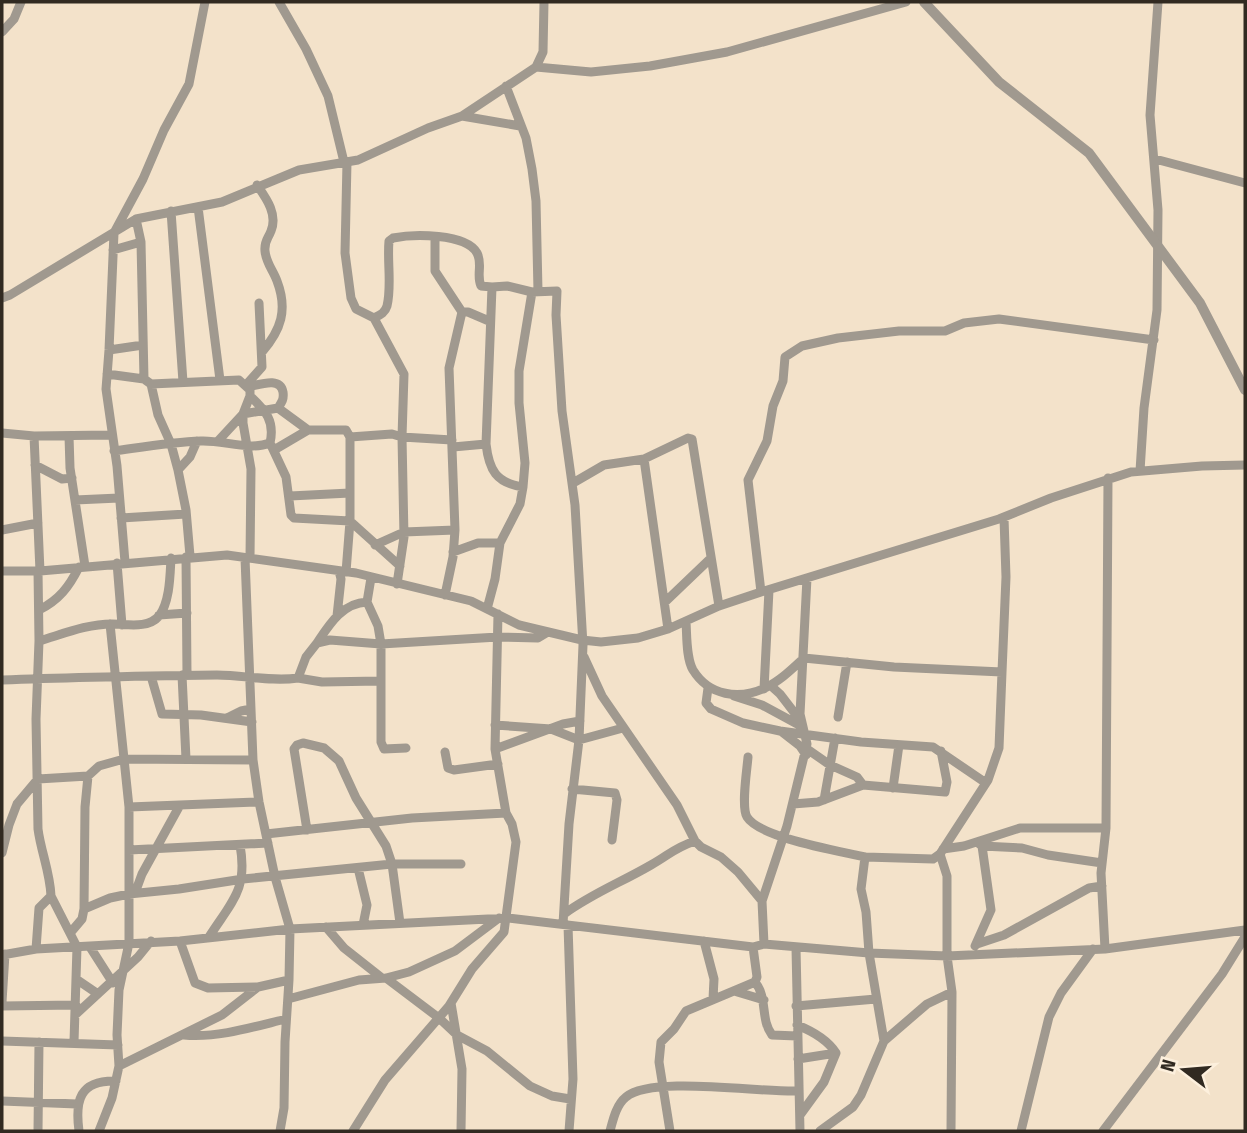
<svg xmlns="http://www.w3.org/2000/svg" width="1247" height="1133" font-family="'Fira Sans Condensed',sans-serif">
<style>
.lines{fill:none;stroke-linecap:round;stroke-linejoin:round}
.minor{stroke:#a0998f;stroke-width:9}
.tertiary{stroke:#a0998f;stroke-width:10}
</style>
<rect width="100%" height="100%" fill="#f3e2ca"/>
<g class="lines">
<path class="minor" d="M 279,2 L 306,49 L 328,96 L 344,162
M 2,32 L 14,19 L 21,2
M 536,67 L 591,72 L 650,66 L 727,52 L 906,2
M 506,86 L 526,138 L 532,169 L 536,201 L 538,291
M 462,116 L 520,126
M 1155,159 L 1245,183
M 347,162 L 345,253 L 351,298 L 356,309 L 374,318 L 404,374 L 402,437 L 452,440
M 257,185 C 266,198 278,214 271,231 C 268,239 264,241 265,251 C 266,263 273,270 277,281 C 288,310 281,330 262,352
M 198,207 L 220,380
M 171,211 L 183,382
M 136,219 L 141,242 L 144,379
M 435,237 L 435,271 L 462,312
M 113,250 L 141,242
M 532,292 L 557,291 L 556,315 L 562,411 L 575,505 L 583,645 L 579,740 L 569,824 L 563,924
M 2,298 L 10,295 L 136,219 L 222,202 L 299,170 L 358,160 L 428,128 L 462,116 L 536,67 L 543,52 L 544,2
M 374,318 C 380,315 385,313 387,306 C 392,286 387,262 389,241 L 393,238 C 413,234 466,233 477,253 C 483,264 476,275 481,286 L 492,287
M 109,350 L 143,345
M 107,374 L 144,379 L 151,384 L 158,415 L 171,444 L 178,470 L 186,510 L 190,556
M 151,384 L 239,380 L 250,390 L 250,396 L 243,414 L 243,423 L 251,469 L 250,558
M 246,385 L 262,367 L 259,303
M 278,408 L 308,430
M 2,433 L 34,436 L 111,435
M 34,436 L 40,571
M 69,436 L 70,468 L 85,566
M 350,437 L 392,434 L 402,437 L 404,537 L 397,584
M 218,441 L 243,414 L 278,408 C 282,402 284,399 283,392 C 280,376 259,385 247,387
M 271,445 L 286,477 L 291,515 L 294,518 L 350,521 L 346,572
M 453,447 L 486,444
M 274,450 L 308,430 L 346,430 L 350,437 L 350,521 L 400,566
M 114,451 C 143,447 172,442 201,441 C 223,440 250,451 270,443 C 275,421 266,411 250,396
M 644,459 L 668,629
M 35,465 L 62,479 L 72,478
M 178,470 L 190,457 L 197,441
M 1140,471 L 1144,408 L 1157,310 L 1158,210 L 1150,115 L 1158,2
M 573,483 L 604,465 L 644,459 L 688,438 L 692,439 L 719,606
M 290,496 L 350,493
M 75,500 L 119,498
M 121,518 L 186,514
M 2,530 L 38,523
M 375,545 L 404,532 L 455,530
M 453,552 L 478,543 L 500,543
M 186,557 L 187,675
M 125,562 L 117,466 L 106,389 L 109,350 L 114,233 L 143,179 L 164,130 L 189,84 L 205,2
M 117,563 L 122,625
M 2,571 L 40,571 L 227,555 L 356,573 L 471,601 L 519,625 L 582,640 L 601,642 L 638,638 L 668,629 L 719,606 L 761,592 L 999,519 L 1051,498 L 1131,472 L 1202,466 L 1245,465
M 371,578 L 367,602 L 378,626 L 381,644 L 381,742 L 384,749 L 406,748
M 761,592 L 748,480 L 767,441 L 773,406 L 783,381 L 785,357 L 802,346 L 838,338 L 899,331 L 945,331 L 964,323 L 999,319 L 1154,340
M 445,595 L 453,557 L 455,530 L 449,368 L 462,312 L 468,312 L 489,321
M 665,602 L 711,558
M 487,609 L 495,579 L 500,543 L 520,504 L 523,487 L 525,463 L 519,403 L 519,371 L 532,292 L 507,286 L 492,287 L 486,444 C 489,470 496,483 523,487
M 39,610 C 59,600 69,587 79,567
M 159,615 L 187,613
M 337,616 L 341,579 L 339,571
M 686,622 C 687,636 686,658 693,670 C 709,696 739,700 765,688 C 780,681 792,669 804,658 L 894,667 L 1002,672 L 999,748 L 988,780 L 940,854 L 933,859 L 865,857 L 861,889 L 866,912 L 869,953 L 884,1041
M 39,641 C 63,634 87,624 112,624 C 127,624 148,629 159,616 C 170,602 170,575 171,558
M 317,643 C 329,625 342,603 367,602
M 584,657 L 602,696 L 677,805 L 695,841 L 701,847 L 721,857 L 738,872 L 762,901
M 1002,672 L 1006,577 L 1004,518
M 182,675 L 186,759
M 151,676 L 162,714 L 201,715 L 252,722
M 298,678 L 322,682 L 380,681
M 2,680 C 74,677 145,676 217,675 C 244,675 271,682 298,678 L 306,657 L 317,643 L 330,640 L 381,644 L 498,637 L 538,638 L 548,632
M 770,685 L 780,694 L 800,720
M 708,688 L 706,703 L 711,709 L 743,723 L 780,731 L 861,742 L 933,747 L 986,783
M 764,689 L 769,590
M 734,696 L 762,705 L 801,726
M 838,717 L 847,662
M 227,718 L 241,711 L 251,709
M 495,725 L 551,729 L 579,740 L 623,728
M 782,732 L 800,746 L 806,755
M 495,749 L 563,724 L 580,721
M 807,749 L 830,765 L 857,777 L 863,785
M 445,752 L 448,768 L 454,770 L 498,764
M 748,757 C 747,770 741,807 747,817 C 760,838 840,851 865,857
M 893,788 L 899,745
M 572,789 L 615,793 L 617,800 L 612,840
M 824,800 L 835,738
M 793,804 L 818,802 L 863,785 L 945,792 L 947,782 L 941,751
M 129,807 L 259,802
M 307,830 L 294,749 L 297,745 L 303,743 L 324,748 L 339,761 L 356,798 L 386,846 L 392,864 L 400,923
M 266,834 L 412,818 L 506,813
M 982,846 L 1022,848 L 1048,855 L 1102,863
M 943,849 L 964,846 L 1020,828 L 1106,828
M 129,850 L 268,843
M 2,853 L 9,825 L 17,804 L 38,779 L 88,776 L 99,766 L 124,759 L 253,760
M 358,868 L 367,905 L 363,925
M 135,893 L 142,874 L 180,805
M 51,896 L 77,947 L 74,1042
M 84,909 L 110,898 L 129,894 L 179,889 L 243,879 L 392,864 L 461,864
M 564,914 C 593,893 620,883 651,865 C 669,855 674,848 695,841
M 568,925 L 573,1079 L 569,1131
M 326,927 L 344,948 L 382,978
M 71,932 L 82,919 L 84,909 L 85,807 L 88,776
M 209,937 C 232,901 248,890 240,845
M 180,941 L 195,983 L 208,988 L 258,987
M 704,941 L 714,979 L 713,999
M 764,944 L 762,901 L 787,826 L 807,744 L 800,714 L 807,578
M 977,944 L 1004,935 L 1089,888 L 1102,886
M 975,946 L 991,910 L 982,846 L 978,843
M 90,947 L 113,983
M 796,948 L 800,1131
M 36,949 L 39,908 L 51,896 C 50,872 41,852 38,829 L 36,719 L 39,641 L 38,571
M 1105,949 L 1101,873 L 1106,828 L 1108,478
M 2,955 L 36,949 L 180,941 L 290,929 L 508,918 L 753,947 L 764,944 L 869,953 L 947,956 L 1105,949 L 1245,930
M 386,978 L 439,1018 L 457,1035 L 487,1051 L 530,1086 L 552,1096 L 570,1099
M 76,979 L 98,994
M 755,982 C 768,998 760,1019 772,1035 L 797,1036
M 734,991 L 764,1000
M 288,999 L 359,980 L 386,978 L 409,972 L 455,951 L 499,918
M 2,1002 L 5,954
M 451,1003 L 462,1069 L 461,1131
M 2,1006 L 76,1005
M 796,1006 L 876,999
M 75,1015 L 138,957 L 151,941
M 797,1025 C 812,1031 827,1039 836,1053 L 824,1082 L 800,1115
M 184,1035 C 218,1038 253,1027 286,1019
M 2,1041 L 118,1045
M 798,1059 L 836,1053
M 119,1066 L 222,1015 L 258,987 L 289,980 L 290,929 L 275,877 L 259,802 L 253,760 L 245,558
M 2,1101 L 77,1104
M 38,1131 L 39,1042
M 79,1131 C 75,1101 79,1080 116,1081
M 99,1131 L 112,1098 L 119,1066 L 117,1035 L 119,990 L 129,943 L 129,807 L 110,624
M 280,1131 L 284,1108 L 285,1042 L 289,980
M 353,1131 L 385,1080 L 449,1006 L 472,969 L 504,932 L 516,842 L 512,824 L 506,813 L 495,749 L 498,614
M 610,1131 C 613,1120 616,1105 626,1097 C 652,1075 762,1093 799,1091
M 670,1131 L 659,1062 L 661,1042 L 674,1029 L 686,1011 L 755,982 L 757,977 L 753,947
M 820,1131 L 853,1107 L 861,1095 L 884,1041 L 927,1004 L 952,992 L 947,956 L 947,876 L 940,854
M 951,1131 L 952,992
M 1021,1131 L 1049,1017 L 1061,993 L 1093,949
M 1103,1131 L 1222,974 L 1245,937"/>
<path class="tertiary" d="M 924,2 L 999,82 L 1089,153 L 1200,303 L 1245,390"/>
</g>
<rect width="1247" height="1133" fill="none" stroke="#312a21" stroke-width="7"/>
<g transform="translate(1184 1070) rotate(286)" stroke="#fdf0dd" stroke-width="5" paint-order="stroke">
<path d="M0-5L12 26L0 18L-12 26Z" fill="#312a21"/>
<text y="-10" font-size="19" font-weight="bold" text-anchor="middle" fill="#312a21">N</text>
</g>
</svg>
